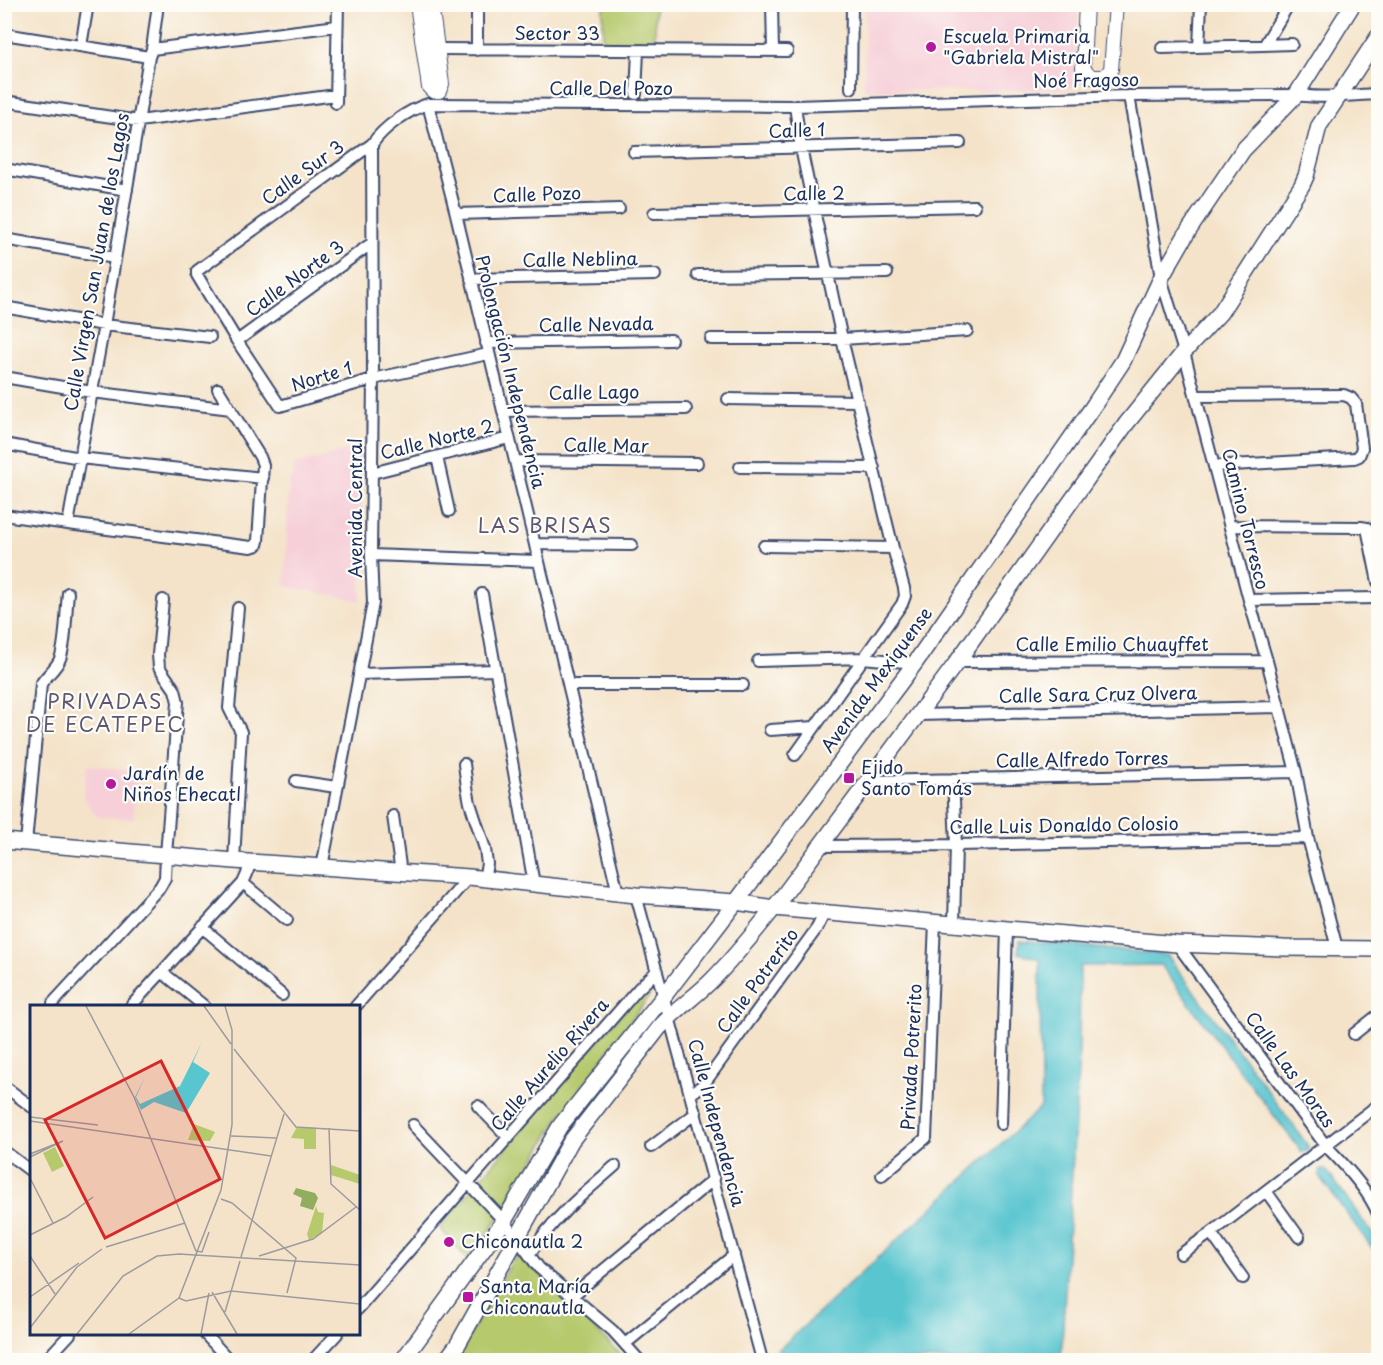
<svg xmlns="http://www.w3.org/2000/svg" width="1383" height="1365" font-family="'Playpen Sans',sans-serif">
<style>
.built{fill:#f6cfd8}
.green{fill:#b6c96d;stroke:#687c66;stroke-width:1.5}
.water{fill:#58c5cf;stroke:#3a7a96;stroke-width:1.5}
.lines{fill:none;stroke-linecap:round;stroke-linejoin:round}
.minor-casing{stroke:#3c4a6e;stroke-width:14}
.tertiary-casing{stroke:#3c4a6e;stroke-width:16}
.secondary-casing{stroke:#3c4a6e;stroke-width:18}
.minor{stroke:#fff;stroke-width:10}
.tertiary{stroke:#fff;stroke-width:14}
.secondary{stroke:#fff;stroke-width:15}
.poi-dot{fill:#b5179e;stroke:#fdfcf7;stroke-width:2}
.labels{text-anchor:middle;stroke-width:4.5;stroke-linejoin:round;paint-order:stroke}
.street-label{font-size:18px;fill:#1b2f5e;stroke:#fdfcf7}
.poi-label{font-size:18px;fill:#1b2f5e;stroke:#fdfcf7;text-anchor:start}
.neighbourhood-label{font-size:20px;letter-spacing:1.5px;fill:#5d5772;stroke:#fdfcf7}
.inset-road{fill:none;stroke:#9d9b9e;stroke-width:1.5}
.view{fill:#d62828;fill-opacity:0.15;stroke:#d62828;stroke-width:3}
.inset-edge{fill:none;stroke:#1b2f5e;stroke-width:3}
</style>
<rect width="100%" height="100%" fill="#fdfcf7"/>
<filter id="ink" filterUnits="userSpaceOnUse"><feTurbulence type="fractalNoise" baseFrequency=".0167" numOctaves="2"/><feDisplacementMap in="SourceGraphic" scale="12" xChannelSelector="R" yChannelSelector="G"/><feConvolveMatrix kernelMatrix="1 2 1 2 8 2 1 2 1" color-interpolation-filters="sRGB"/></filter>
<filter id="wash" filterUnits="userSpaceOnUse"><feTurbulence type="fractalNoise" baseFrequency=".008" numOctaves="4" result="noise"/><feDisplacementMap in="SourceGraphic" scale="24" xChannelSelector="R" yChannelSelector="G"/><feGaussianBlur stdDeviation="1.35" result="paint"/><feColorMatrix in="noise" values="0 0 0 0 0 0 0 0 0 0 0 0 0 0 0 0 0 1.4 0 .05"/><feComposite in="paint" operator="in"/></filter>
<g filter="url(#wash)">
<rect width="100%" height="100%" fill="#f4e3c9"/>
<path class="built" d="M 865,5 L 1079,5 L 1073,88 L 997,91 L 864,90 Z
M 362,447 L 361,601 L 285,586 L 289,480 L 293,478 L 294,465 Z
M 87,765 L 138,771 L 133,819 L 97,817 L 83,797 Z"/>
<path class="green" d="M 603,5 L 655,5 L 655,42 L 603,42 Z
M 645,988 L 649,991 L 650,995 L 557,1121 L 502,1214 L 468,1260 L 440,1228 L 576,1064 Z
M 518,1252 L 626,1360 L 455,1360 Z"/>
<path class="water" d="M 1020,940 L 1167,955 C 1215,1019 1262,1082 1308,1146 L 1308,1151 L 1302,1152 C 1254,1090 1207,1028 1161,965 L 1080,966 L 1079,1053 L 1061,1360 L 782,1360 L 776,1352 L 1041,1107 L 1040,959 L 1018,953 Z
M 1321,1169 L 1327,1171 L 1333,1179 L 1378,1242 L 1378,1256 L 1319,1176 Z"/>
</g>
<g filter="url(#ink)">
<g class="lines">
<defs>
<path id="minor" d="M 772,4 L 773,51
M 4,34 L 149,57
M 1265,44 L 1289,4
M 81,46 L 88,4
M 1199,47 L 1201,4
M 1162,48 L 1292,44
M 152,49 L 337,26
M 438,49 L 787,51
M 477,50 L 477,4
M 851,88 L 852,4
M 636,94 L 638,51
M 1129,96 L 1161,278 L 1184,352 L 1249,600 L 1267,661 L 1296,772 L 1308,838 L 1337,948
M 4,101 L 139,121 L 336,95
M 336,103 L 338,4
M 428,104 L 456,214 L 618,893
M 634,152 L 960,143
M 4,169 L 127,190
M 654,213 L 975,206
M 456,214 L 619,209
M 4,239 L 115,258
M 698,275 L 887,273
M 471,279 L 655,275
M 4,307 L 104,325 L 210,337
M 711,339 L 842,339 L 967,331
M 237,341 L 372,243
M 486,343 L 671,340
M 488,354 L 373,379 L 280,406 L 237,341 L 197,275 L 197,271 L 372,144 C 384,127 408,110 428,104 L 795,106 L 1129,96 L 1296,95 C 1323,99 1351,95 1378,94
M 4,377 L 92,392 L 231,409
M 1196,396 L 1344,395 L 1351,398 L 1356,404 L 1362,448 L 1359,456 L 1354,458 L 1215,466
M 728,399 L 858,401
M 503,411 L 686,409
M 4,444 L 80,458 L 263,478
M 437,457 L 449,511
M 515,461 L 697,463
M 740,467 L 874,468
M 372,473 L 509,438
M 4,515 L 68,524 L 251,547 L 257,545 L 258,541 L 263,465 L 260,457 L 218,389
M 68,524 L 104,325 L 149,57 L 152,49 L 158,4
M 1230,526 L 1361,527 L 1367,528 L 1378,582
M 535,544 L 632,545
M 764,546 L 893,548
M 371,555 L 539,561
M 482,594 L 534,884
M 1249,600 L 1378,598
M 758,661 L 863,658 L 915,663
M 957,662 L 1267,661
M 359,674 L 495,670
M 569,685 L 743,685
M 918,715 L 1278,707
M 770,730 L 814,727
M 795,755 L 902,604 L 905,596 L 904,588 L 893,548 L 842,339 L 814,210 L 801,148 L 795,106
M 464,764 L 467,787 L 470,803 L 485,849 L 487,864 L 484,879
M 953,779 L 956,845 L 954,924
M 296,781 L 336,787
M 869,781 L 1296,772
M 393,816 L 401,873
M 26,843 L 41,684 C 46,676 55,669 59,661 C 66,648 66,609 68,593
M 820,846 L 956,845 L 1308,838
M 234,861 L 241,732 L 229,708 L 238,608
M 322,867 L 373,603 L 371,555 L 373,379 L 372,144
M 243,883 L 287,920
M 636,895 L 762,1360
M 202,927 L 282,995
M 1177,944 L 1326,1146 C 1344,1164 1369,1191 1378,1214
M 162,972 L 204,1006
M 53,1003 L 160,887 L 165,878 L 166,855 L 178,702 L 175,690 L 159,667 L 158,655 L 163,600
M 131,1006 L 243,883 L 247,874 L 250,862
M 356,1006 L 469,877
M 1354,1034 L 1378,1015
M 4,1086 L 32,1107
M 691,1094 L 704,1084 L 817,928 L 825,912
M 478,1106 L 509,1138
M 1001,1124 L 1007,929
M 413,1125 L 504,1221 L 539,1268 L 613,1331 L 639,1360
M 651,1147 L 696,1113
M 4,1151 L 32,1172
M 882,1175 L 926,1138 L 935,922
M 1266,1191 L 1299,1237
M 1211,1233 L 1243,1278
M 1181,1254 L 1211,1233 L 1378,1105
M 529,1255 C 551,1220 584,1193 615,1166
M 572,1296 L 714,1179
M 358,1309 L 639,988 L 657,971
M 205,1334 L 229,1360
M 625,1344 L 734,1255
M 46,1360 L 70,1334
M 313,1360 L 337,1334"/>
<path id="tertiary" d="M 417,4 L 429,87 L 433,91 L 439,91 L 442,84 L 431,4
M 1086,4 L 1083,68 L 1091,77 L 1104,77 L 1111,70 L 1116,4"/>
<path id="secondary" d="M 4,841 L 234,861 L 469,877 L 636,895 L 736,902 L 774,908 L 1177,944 L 1284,948 L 1378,949
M 403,1360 L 504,1221 L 560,1126 L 664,996 L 736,902 L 915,663 L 1094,405 L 1123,361 L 1161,278 L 1187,233 L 1243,150 L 1296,95 L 1353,4
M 446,1360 L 458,1344 L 571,1141 L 659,1028 C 675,1010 695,997 712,980 C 734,958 754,933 774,908 L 957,662 L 1126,424 L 1184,352 L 1220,313 L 1302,185 L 1306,176 L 1319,126 L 1378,37"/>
</defs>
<use href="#minor" class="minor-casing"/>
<use href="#tertiary" class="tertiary-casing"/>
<use href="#secondary" class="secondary-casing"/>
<use href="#minor" class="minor"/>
<use href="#tertiary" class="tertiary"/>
<use href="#secondary" class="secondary"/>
</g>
</g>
<g class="poi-dot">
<circle cx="931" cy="47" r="6"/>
<rect x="843" y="772" width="12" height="12" rx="3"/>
<circle cx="111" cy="784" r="6"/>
<circle cx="449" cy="1242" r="6"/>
<rect x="462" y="1291" width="12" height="12" rx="3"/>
</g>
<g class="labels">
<g class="street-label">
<text x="557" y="40">Sector 33</text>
<text transform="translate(1086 81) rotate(-1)" y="6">Noé Fragoso</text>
<text x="611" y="95">Calle Del Pozo</text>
<text transform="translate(797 131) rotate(-2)" y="6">Calle 1</text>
<text transform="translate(303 173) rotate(-36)" y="6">Calle Sur 3</text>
<text transform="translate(814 194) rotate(-1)" y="6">Calle 2</text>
<text transform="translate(537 195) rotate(-2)" y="6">Calle Pozo</text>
<text transform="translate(580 260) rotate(-1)" y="6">Calle Neblina</text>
<text transform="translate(97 262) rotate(-80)" y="6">Calle Virgen San Juan de los Lagos</text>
<text transform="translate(295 279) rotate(-36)" y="6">Calle Norte 3</text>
<text transform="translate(596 325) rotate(-1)" y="6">Calle Nevada</text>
<text transform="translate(510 372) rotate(76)" y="6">Prolongación Independencia</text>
<text transform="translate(322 377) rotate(-17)" y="6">Norte 1</text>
<text transform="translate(594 393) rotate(-1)" y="6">Calle Lago</text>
<text transform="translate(437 440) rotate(-14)" y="6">Calle Norte 2</text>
<text transform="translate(606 446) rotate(1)" y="6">Calle Mar</text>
<text transform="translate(356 508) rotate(-90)" y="6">Avenida Central</text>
<text transform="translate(1245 519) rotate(76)" y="6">Camino Torresco</text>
<text x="1112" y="651">Calle Emilio Chuayffet</text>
<text transform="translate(877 680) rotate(-54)" y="6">Avenida Mexiquense</text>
<text transform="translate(1098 695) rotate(-1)" y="6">Calle Sara Cruz Olvera</text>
<text transform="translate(1082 760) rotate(-1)" y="6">Calle Alfredo Torres</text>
<text transform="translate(1064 826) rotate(-1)" y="6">Calle Luis Donaldo Colosio</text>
<text transform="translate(758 981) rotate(-54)" y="6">Calle Potrerito</text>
<text transform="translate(912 1057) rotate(-87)" y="6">Privada Potrerito</text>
<text transform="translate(550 1065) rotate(-49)" y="6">Calle Aurelio Rivera</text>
<text transform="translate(1290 1070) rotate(54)" y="6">Calle Las Moras</text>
<text transform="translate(716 1123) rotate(75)" y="6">Calle Independencia</text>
</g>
<g class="poi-label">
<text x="943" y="43">Escuela Primaria<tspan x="943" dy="21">"Gabriela Mistral"</tspan></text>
<text x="861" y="774">Ejido<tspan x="861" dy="21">Santo Tomás</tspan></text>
<text x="123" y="780">Jardín de<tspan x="123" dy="21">Niños Ehecatl</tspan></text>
<text x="461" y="1248">Chiconautla 2</text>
<text x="480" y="1293">Santa María<tspan x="480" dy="21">Chiconautla</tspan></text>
</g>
<g class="neighbourhood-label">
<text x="545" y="533">LAS BRISAS</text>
<text x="105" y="709">PRIVADAS<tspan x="105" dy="23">DE ECATEPEC</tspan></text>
</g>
</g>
<g transform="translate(30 1005)">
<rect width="330" height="330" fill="#f4e3c9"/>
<path d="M 164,119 L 185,127 L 180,136 L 158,135 ZM 267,122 L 286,123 L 286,144 L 274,144 L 274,134 L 261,133 ZM 25,142 L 34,161 L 22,167 L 13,148 ZM 301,160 L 330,170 L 330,179 L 301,170 ZM 286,201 L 288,207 L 294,208 L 292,228 L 279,235 L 277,229 Z" fill="#b6c96d"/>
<path d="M 266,183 L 285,188 L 288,193 L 283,205 L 270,201 L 272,193 L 263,189 Z" fill="#90ad60"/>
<path d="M 172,37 L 163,57 L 180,68 L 156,108 L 124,97 L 111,105 L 105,92 L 115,72 L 106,92 L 110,99 L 150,81 Z" fill="#58c5cf"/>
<path class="inset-road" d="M 56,1 L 104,92 L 166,246 L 172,247 L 179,227M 174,1 L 201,39M 204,44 L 266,122 L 330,126M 0,112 L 68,120M 0,116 L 241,151M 299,123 L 301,179 L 330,205M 201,131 L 246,133M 0,149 L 33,136M 0,152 L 33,136M 0,173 L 23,218M 191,194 L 202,198 L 266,253 L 257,288M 0,230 L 36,212 L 63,192M 76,242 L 155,218M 0,251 L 25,289M 229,251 L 283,234 L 326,202M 211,252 L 254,109M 182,287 L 207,329M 0,292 L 49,258M 149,293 L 156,296 L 201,286 L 330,299M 195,307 L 210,256M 0,323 L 47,262 L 72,244M 47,329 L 93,271 L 127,251 L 149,249 L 330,260M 99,329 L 149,293 L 191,185 L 202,120 L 202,25 L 195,1M 171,329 L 179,288"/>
<path class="view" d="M 131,56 L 190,174 L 75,233 L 15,115 Z"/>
<rect width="330" height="330" class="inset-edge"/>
</g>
<rect width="1383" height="1365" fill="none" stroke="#fdfcf7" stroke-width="24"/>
</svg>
